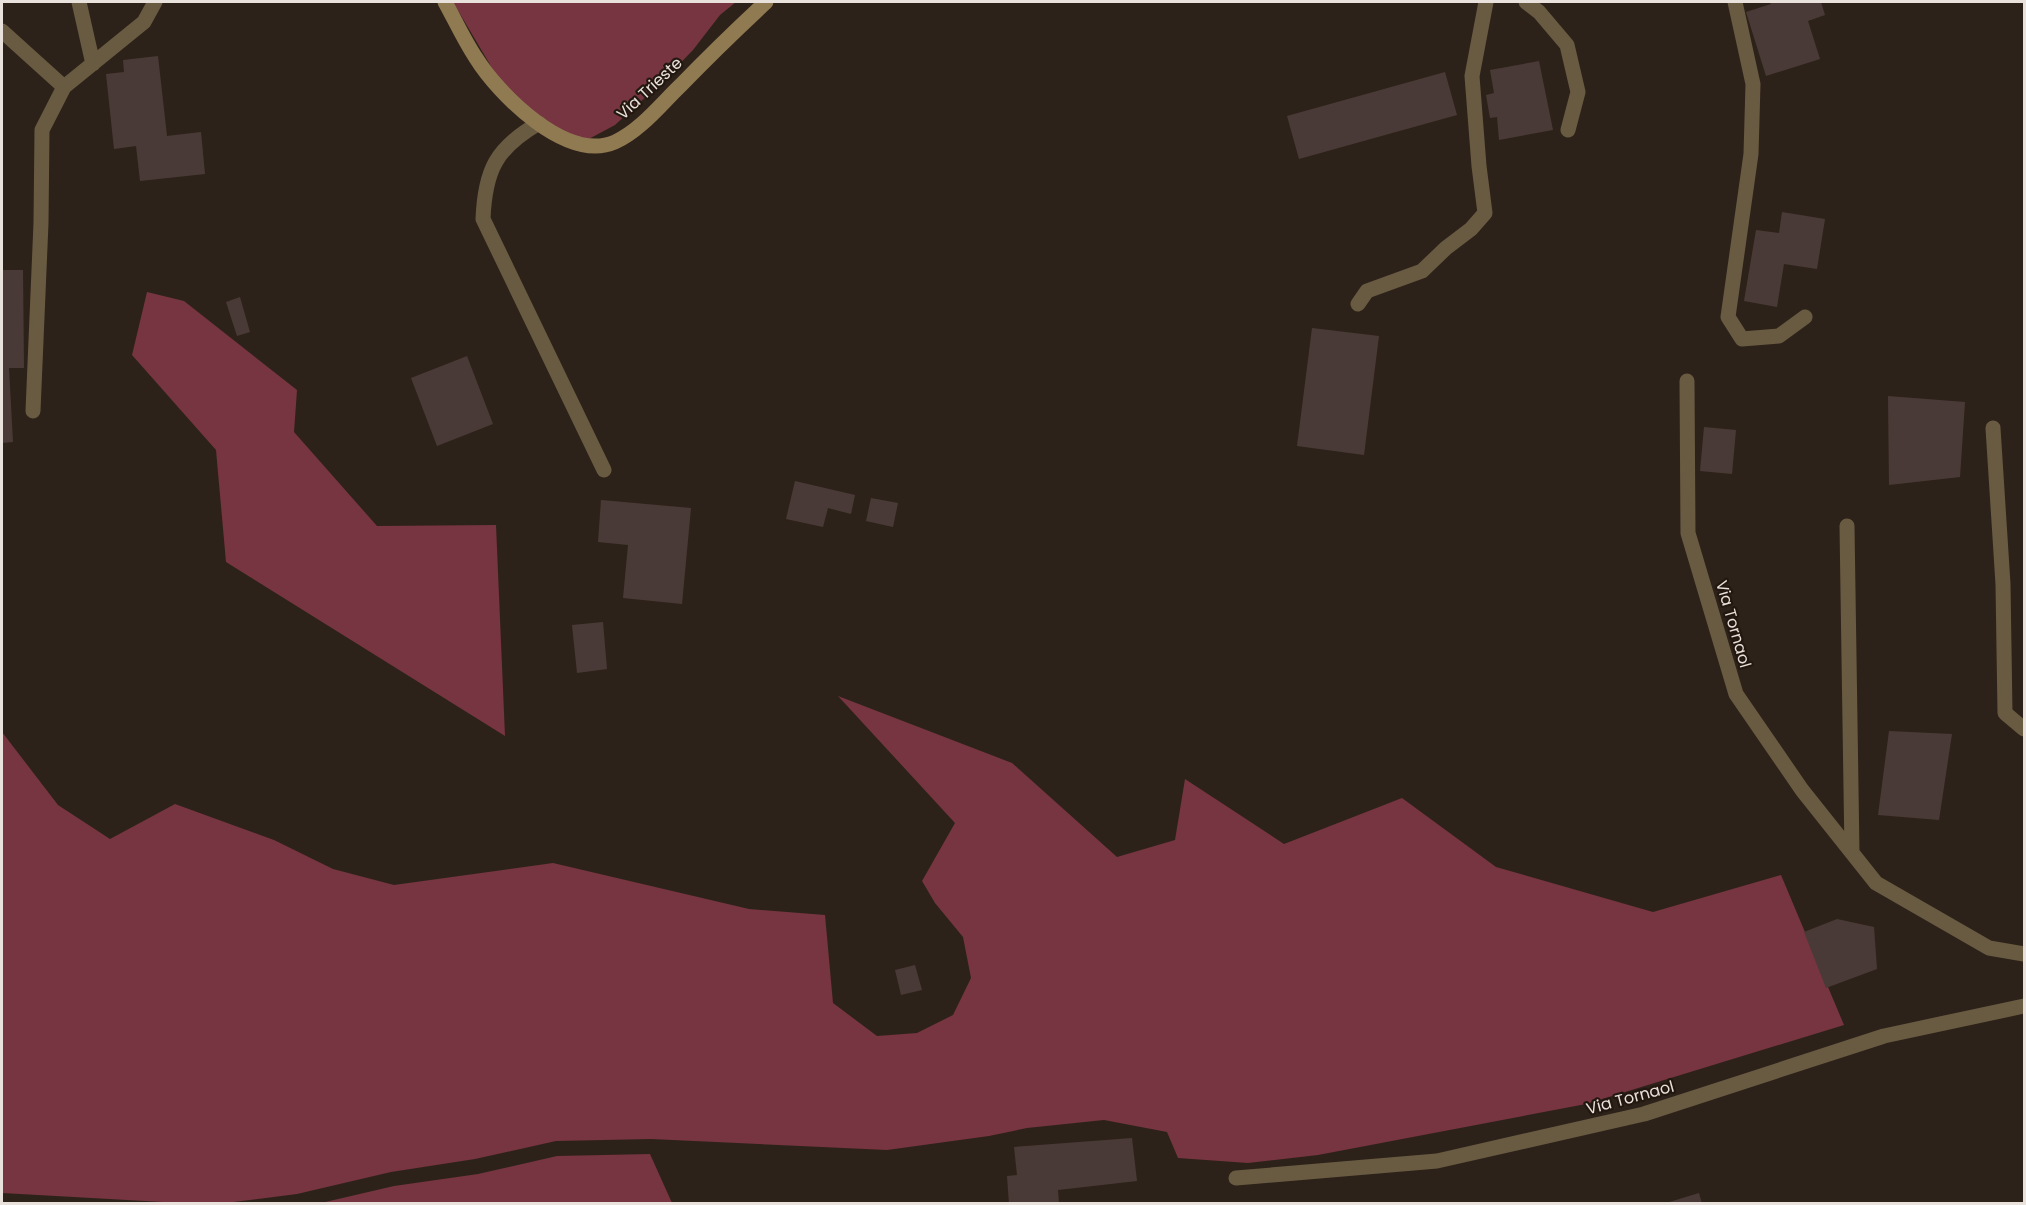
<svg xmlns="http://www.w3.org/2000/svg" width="2026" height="1205" font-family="Poppins,sans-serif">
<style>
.forest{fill:#763541}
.building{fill:#4a3a37}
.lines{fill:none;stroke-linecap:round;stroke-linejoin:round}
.street{stroke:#695b42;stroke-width:15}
.secondary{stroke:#907a51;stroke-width:15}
.labels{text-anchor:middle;stroke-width:4.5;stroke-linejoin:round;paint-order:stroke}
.street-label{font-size:16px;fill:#e9e1db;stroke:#231810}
</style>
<rect width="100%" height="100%" fill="#2d2219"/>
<path class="forest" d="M 453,2 L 736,2 L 720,15 L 693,50 L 662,82 L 615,125 L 585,141 L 540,131 L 495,73 Z
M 147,292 L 184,301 L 297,390 L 294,432 L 377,526 L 496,525 L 505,736 L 226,562 L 216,450 L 132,355 Z
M 838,696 L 1012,763 L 1117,857 L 1175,840 L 1185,779 L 1284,844 L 1402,798 L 1496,867 L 1653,912 L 1781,875 L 1844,1025 L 1586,1104 L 1318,1155 L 1248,1163 L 1178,1158 L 1167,1132 L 1104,1120 L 1027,1128 L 989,1136 L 887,1150 L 651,1139 L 556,1141 L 475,1159 L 391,1172 L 297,1194 L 233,1202 L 181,1203 L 2,1193 L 2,732 L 58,805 L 110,839 L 175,804 L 274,840 L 333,869 L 394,885 L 553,863 L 749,909 L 825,915 L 833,1003 L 877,1036 L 917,1033 L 953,1015 L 971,978 L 963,937 L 935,903 L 922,881 L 955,823 Z
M 650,1154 L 672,1203 L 321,1203 L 394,1186 L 478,1174 L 557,1156 Z"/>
<path class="building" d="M 1770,2 L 1821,2 L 1825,15 L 1808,21 L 1820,59 L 1766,76 L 1746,12 L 1771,4 Z
M 158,56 L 167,136 L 201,132 L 205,174 L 140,181 L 136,146 L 114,149 L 106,74 L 124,72 L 123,60 Z
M 1539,61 L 1553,130 L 1499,140 L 1497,117 L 1490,118 L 1486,95 L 1494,93 L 1490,70 Z
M 1445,72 L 1457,115 L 1299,159 L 1287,116 Z
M 1782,212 L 1825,219 L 1817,269 L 1784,264 L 1777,307 L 1744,301 L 1756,230 L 1779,233 Z
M 2,270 L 23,270 L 24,368 L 9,368 L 13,442 L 2,443 Z
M 240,297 L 250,332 L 237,336 L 226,302 Z
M 1312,328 L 1379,336 L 1364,455 L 1297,446 Z
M 467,356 L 493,424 L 437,446 L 411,378 Z
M 1888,396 L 1965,402 L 1960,477 L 1889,485 Z
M 1704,427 L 1736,430 L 1732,474 L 1700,471 Z
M 795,481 L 855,495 L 851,514 L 828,508 L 823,527 L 786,519 Z
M 871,498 L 898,503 L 893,527 L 866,521 Z
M 601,500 L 691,508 L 682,604 L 623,598 L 628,545 L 598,542 Z
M 603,622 L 607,669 L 577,673 L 572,625 Z
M 1889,731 L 1952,734 L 1939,820 L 1878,815 Z
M 1837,919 L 1874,927 L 1877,969 L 1826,988 L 1804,932 Z
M 915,965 L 922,990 L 901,995 L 895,970 Z
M 1132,1138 L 1137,1181 L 1058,1190 L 1059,1204 L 1009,1204 L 1007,1176 L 1017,1175 L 1014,1147 Z
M 1699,1193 L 1702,1204 L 1666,1204 L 1666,1203 Z"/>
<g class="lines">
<path class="street" d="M 79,2 L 93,64
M 1526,2 L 1539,12 L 1567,45 L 1578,92 L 1568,130
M 1735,2 L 1753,84 L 1751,154 L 1728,317 L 1742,339 L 1779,336 L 1805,317
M 2,31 L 64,87
M 539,123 C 496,148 485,170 483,219 L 604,470
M 1358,304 L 1367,291 L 1422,271 L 1446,248 L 1471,229 L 1485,213 L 1479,166 L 1472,76 L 1486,2
M 1687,381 L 1688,533 L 1736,694 L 1802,790 L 1876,883 L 1989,948 L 2024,954
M 33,411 L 41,223 L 42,130 L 64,87 L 144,22 L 155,2
M 1993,428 L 2003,584 L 2005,713 L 2024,729
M 1847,526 L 1852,853
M 1236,1178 L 1437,1161 L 1644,1114 L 1884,1036 L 2024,1006"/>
<path class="secondary" d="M 445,2 C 455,20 464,40 476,58 C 499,95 567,163 615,142 C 641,130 661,104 681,85 C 709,56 737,29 766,2"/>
</g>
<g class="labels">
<g class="street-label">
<text transform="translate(649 88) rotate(-43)" y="6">Via Trieste</text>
<text transform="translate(1734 624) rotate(74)" y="6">Via Tornaol</text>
<text transform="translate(1630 1097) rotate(-15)" y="6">Via Tornaol</text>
</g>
</g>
<rect width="2026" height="1205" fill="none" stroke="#e9e1db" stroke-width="6"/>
</svg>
